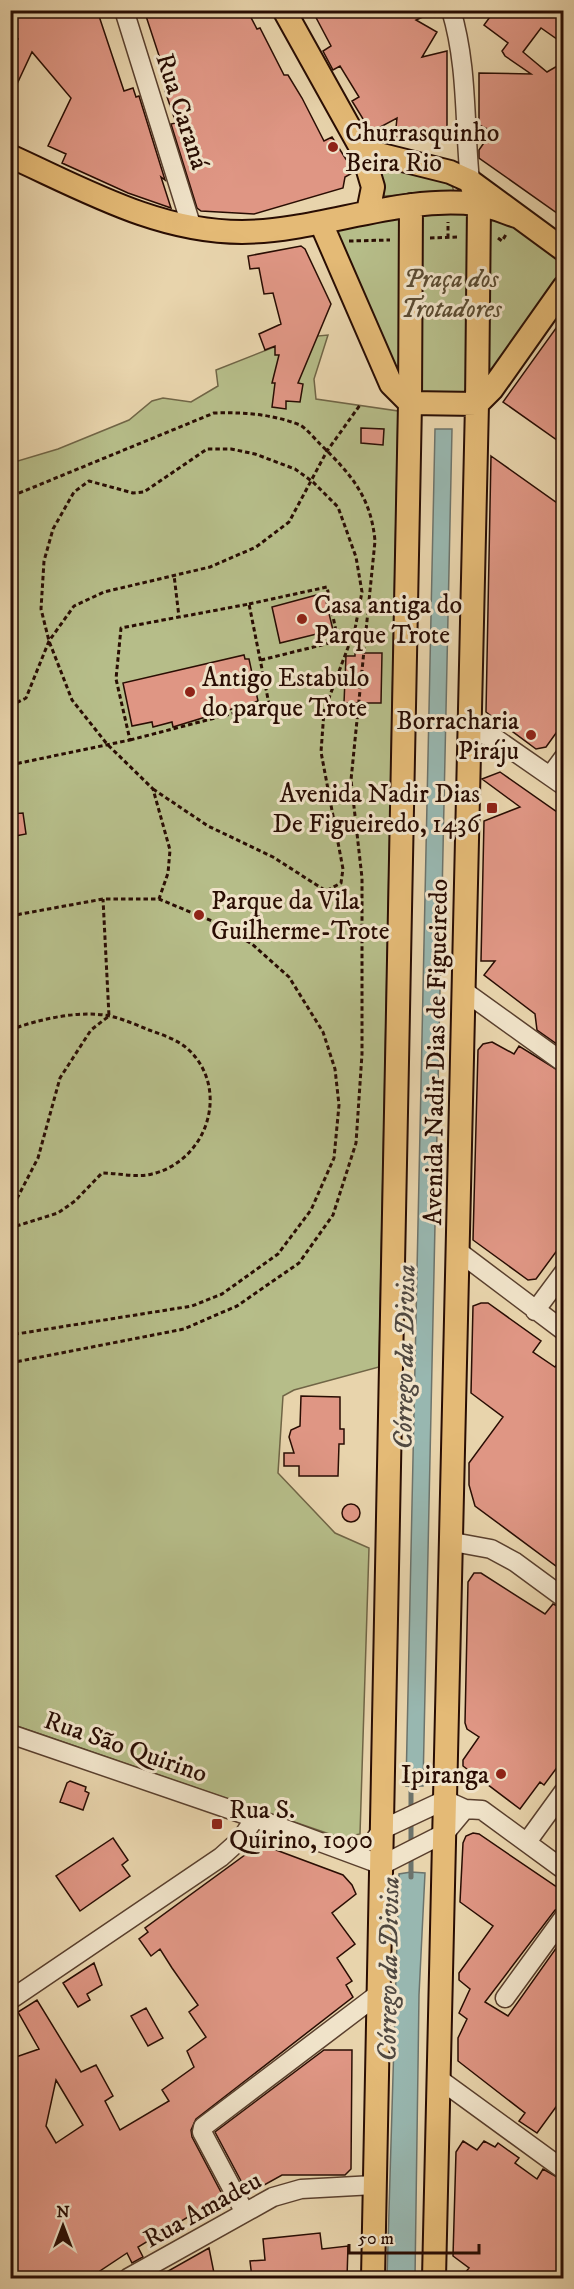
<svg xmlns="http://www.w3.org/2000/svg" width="574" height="2289" font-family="'IM FELL DW Pica',serif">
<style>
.green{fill:#b6bd89;stroke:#706546;stroke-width:1.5}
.water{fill:#98b7b0;stroke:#6c736b;stroke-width:1.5}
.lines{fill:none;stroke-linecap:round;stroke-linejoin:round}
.stream{stroke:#6c736b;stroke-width:5}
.building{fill:#df9684;stroke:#290d03;stroke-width:1.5;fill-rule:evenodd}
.minor-casing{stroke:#593f2d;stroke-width:21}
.major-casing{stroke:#290d03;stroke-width:26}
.path{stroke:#290d03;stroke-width:3;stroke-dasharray:4.5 3;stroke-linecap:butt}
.minor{stroke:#f0e3c9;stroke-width:18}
.major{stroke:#e4ba76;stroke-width:22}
.poi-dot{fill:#8f2418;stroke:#f0e3c9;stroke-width:2}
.labels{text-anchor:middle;stroke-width:6;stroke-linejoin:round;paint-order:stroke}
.street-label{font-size:26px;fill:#290d03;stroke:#f0e3c9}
.poi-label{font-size:26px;fill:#290d03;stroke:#f0e3c9;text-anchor:start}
.park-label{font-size:26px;font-style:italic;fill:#5a4b32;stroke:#f0e3c9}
.water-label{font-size:27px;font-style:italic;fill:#504840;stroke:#f0e3c9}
</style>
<rect width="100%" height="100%" fill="#e8d4ac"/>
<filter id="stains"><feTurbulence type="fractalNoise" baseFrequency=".00333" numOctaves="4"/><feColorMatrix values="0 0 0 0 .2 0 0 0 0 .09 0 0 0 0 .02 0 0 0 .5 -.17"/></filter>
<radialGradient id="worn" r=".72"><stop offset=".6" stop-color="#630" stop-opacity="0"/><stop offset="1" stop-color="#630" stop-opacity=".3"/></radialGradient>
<path class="green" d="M 390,163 L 451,182 L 454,192 L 384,196 C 381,182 377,172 390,163 Z
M 449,210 L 495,218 L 522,230 L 563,261 L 563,276 L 495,373 L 466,398 L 417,396 L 403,384 L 331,227 Z
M 328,335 L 314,379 L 316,399 L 398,411 L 379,1367 L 294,1390 L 283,1396 L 278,1473 L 335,1533 L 369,1548 L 360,1834 L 341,1838 L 11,1724 L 11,463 L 58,449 L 129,420 L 152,401 L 163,398 L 191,402 L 218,386 L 216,370 L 297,338 Z"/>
<path class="water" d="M 435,429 L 452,429 L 423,1786 L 406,1786 Z
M 411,1872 L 425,1873 L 419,1995 L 415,2278 L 387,2278 L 399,1874 Z"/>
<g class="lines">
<path class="stream" d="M 411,1781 L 411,1811
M 411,1820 L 411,1877"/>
</g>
<path class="building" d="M 10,10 L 97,10 L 124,91 L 133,88 L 136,97 L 139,96 L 165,180 L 161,177 L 171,208 L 128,193 L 62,163 L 66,154 L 48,146 L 71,98 L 32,52 L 10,99 L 10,55 L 18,39 L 10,36 Z
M 144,10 L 247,10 L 257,29 L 260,28 L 284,75 L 288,75 L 302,98 L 324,141 L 332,137 L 354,172 L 345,177 L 343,188 L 254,214 L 201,211 L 197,208 L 171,124 L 176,123 L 164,88 L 169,86 Z
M 312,10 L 438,10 L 416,20 L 437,32 L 422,57 L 447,51 L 447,137 L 395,137 L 397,118 L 371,132 L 352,101 L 359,97 L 340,66 L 333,70 L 323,51 L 331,46 Z
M 495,10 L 564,10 L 564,44 L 541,28 L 523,52 L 547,72 L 564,62 L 564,218 L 479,158 L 479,150 L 492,131 L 479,125 L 479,73 L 531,74 L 505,56 L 502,51 L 508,43 L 484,25 Z
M 301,246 L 305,249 L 331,304 L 298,383 L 303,384 L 300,402 L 286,401 L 286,409 L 272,407 L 275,383 L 272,383 L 279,355 L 275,355 L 275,346 L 265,350 L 259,334 L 281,324 L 273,293 L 264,294 L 259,268 L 250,269 L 248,256 Z
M 564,317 L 564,445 L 503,402 Z
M 361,428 L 384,429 L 383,445 L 361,443 Z
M 491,456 L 564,508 L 564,722 L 546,747 L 536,749 L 486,712 Z
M 324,593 L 333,630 L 280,643 L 272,607 Z
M 355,653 L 382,653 L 381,703 L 344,703 L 346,656 L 355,656 Z
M 244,655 L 245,659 L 249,659 L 258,701 L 173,727 L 172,722 L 153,727 L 152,722 L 132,726 L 123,683 Z
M 500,772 L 564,817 L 564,1049 L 537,1030 L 535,1014 L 484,975 L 495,961 L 481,961 L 484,821 L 520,807 L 482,779 Z
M 23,813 L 26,834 L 10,837 L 10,814 Z
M 492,1042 L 514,1054 L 519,1046 L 564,1074 L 564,1241 L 536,1279 L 528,1280 L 473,1240 L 478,1050 L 483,1044 Z
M 481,1303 L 488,1303 L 541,1341 L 533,1352 L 555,1367 L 564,1355 L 564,1572 L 475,1506 L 469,1485 L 469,1463 L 503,1417 L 471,1393 L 473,1306 Z
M 301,1396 L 340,1397 L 340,1429 L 344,1429 L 344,1444 L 339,1444 L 338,1476 L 299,1476 L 299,1466 L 284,1466 L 284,1453 L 294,1453 L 289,1437 L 291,1430 L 300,1426 Z
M342 1513a9 9 0 1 1 18 0a9 9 0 1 1-18 0Z
M 474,1573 L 481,1573 L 545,1614 L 553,1604 L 564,1609 L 564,1758 L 544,1785 L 540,1782 L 520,1809 L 463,1766 L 463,1760 L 479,1737 L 467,1729 L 465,1723 L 468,1582 Z
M 70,1781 L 86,1787 L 85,1791 L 89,1793 L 83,1810 L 60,1802 L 67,1783 Z
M 473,1833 L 479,1834 L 564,1892 L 564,1906 L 555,1910 L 485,2002 L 508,2016 L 564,1937 L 564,2096 L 537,2133 L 519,2121 L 525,2113 L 458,2061 L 458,2038 L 467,2019 L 459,2013 L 470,1989 L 459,1980 L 459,1973 L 493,1926 L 460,1902 L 463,1843 L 466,1836 Z
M 113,1838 L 128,1860 L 122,1865 L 130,1876 L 80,1911 L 56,1876 Z
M 260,1844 L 343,1875 L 352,1885 L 356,1894 L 332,1913 L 355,1944 L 337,1958 L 352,1981 L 346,1985 L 353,1997 L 196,2119 L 191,2130 L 192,2137 L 223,2196 L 138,2247 L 143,2257 L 132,2263 L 127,2253 L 100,2271 L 105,2278 L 10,2278 L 10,2059 L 39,2049 L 18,2012 L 37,2000 L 81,2072 L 96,2065 L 113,2096 L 105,2101 L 120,2130 L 169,2101 L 162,2090 L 194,2067 L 187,2051 L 206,2037 L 189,2012 L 198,2005 L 172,1968 L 160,1949 L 151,1956 L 139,1939 L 148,1932 L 145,1928 ZM 56,2080 L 83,2125 L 56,2143 L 46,2126 Z
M 94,1963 L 102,1985 L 87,1994 L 90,2000 L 78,2007 L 63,1983 Z
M 146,2008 L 163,2038 L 148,2046 L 131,2016 Z
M 324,2050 L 352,2050 L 351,2169 L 345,2175 L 282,2175 L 248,2194 L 215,2132 Z
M 463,2141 L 477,2150 L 484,2141 L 495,2147 L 498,2143 L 519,2158 L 515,2163 L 537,2179 L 543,2169 L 564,2181 L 564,2278 L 461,2278 L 469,2268 L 453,2256 L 456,2152 Z
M 320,2233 L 322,2249 L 348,2246 L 347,2278 L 252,2278 L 250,2261 L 265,2260 L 263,2239 Z
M 209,2248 L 215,2278 L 150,2278 L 155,2276 L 156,2278 Z"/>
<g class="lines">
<defs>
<path id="minor" d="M 124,10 L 192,228
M 451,10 C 468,66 464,123 470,181
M 470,733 L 492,736 L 564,786
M 550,776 L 564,757
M 464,991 L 564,1063
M 459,1252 L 564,1331
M 535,1311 L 564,1272
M 453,1542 L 491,1549 L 515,1562 L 564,1598
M 10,1734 L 255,1818 L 382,1865 L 445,1833 L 465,1809
M 376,1838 L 383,1829 L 445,1800 L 465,1809 L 482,1810 L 564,1870
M 527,1842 L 564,1791
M 505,1998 L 564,1917
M 10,2000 L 221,1857 L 241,1839 L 255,1818
M 439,2079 L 564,2170
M 244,2211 L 202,2132 L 203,2127 L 377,1995
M 128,2278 L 273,2197 L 301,2189 L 374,2185"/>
<path id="major" d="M 284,10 L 362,150 L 373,187 L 368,212
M 362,150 L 450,172 L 470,181 L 564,250
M 10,156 C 85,190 158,232 242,232 C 322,231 397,195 477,204 C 490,206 504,212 516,216
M 321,223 L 391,384 L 410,403 L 477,404 L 492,389 L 564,287
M 373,2278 L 410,403 L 411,205
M 434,2278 L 477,404 L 479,205 L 470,181"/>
</defs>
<use href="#minor" class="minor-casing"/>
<use href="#major" class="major-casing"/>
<path class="path" d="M 430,238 L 459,237
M 448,238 L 448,222
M 498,238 L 502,241 L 507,233
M 349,241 L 390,240
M 249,604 L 327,587 L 338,641 L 261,660
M 10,706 L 26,698 L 49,641 L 74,606 L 104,592 L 210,567 L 256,547 L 289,522 L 327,451 L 360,405
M 130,740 L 269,704 L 249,604 L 180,617
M 10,765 L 130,740 L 116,679 L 121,628 L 179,617 L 174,575
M 153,789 L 208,826 L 273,857 L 326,891 L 341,883 L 343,869 L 321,752 L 324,711 L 355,629 L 362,592 L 356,557 L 338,507 L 313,482 L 295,469 L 255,454 L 231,449 L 207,449 L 144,492 L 133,493 L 89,481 L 74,492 L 53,529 L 44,561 L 41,609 L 49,641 L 72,700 L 107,744 L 153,789 L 170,850 L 168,873 L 159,899
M 10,916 L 103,899 L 159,899 L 212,921 L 252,944 L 289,977 L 323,1032 L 335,1069 L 339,1105 L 334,1158 L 311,1210 L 278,1254 L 222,1294 L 192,1306 L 10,1335
M 10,1030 C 39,1019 79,1010 110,1016 C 123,1019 137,1025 149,1030 C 163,1035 179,1040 190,1051 C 230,1091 207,1161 152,1174 C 136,1178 118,1173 102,1173 L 75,1201 L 58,1213 L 10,1228
M 10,1212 L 38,1158 L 60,1078 L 91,1030 L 109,1016 L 103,899
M 10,1363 L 184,1329 L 237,1306 L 299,1263 L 333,1215 L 356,1143 L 362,1054 L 362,878 L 351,780 L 375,541 C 371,497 351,474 320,444 C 314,438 307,429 300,425 C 272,414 243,412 214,413 L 12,496"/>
<use href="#minor" class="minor"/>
<use href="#major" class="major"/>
</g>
<g class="poi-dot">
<circle cx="333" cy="147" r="6"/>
<circle cx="302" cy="619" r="6"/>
<circle cx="190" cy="692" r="6"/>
<circle cx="531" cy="735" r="6"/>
<rect x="486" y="802" width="12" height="12" rx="3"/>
<circle cx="199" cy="915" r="6"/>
<circle cx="501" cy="1774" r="6"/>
<rect x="211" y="1818" width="12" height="12" rx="3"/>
</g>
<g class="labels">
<g class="street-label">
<text transform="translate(183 111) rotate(72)" y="9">Rua Caraná</text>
<text transform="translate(435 1052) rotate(-89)" y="9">Avenida Nadir Dias de Figueiredo</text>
<text transform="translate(126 1746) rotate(19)" y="9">Rua São Quirino</text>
<text transform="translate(202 2209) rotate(-29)" y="9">Rua Amadeu</text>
</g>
<g class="poi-label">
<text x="345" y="141">Churrasquinho<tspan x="345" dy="30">Beira Rio</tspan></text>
<text x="314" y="613">Casa antiga do<tspan x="314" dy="30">Parque Trote</tspan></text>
<text x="202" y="686">Antigo Estabulo<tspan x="202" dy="30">do parque Trote</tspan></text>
<text x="519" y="729" text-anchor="end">Borracharia<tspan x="519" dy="30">Piráju</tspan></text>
<text x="480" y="802" text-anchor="end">Avenida Nadir Dias<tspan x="480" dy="30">De Figueiredo, 1436</tspan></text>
<text x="211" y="909">Parque da Vila<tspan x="211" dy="30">Guilherme-Trote</tspan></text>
<text x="489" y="1783" text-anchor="end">Ipiranga</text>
<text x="229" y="1818">Rua S.<tspan x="229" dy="30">Quirino, 1090</tspan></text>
</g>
<g class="park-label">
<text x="451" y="287">Praça dos<tspan x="451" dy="30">Trotadores</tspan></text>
</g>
<g class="water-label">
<text transform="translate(404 1357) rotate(-89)" y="9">Córrego da Divisa</text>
<text transform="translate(388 1969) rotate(-89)" y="9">Córrego da Divisa</text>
</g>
</g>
<rect width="574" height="2289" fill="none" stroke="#e8d4ac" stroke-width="36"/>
<rect x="12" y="12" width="550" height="2265" fill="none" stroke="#290d03" stroke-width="3"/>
<rect x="18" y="18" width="538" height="2253" fill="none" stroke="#290d03" stroke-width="1.5"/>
<g transform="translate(63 2226)" stroke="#f0e3c9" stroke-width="4.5" paint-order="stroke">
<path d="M0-4.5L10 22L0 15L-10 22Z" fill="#290d03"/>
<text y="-9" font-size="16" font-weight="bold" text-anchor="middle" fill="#290d03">N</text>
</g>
<path d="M349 2244v9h130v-9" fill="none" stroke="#290d03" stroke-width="3"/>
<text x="358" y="2244" font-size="18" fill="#290d03" stroke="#f0e3c9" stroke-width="4.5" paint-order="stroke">50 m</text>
<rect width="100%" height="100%" filter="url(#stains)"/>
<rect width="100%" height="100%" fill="url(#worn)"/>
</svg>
